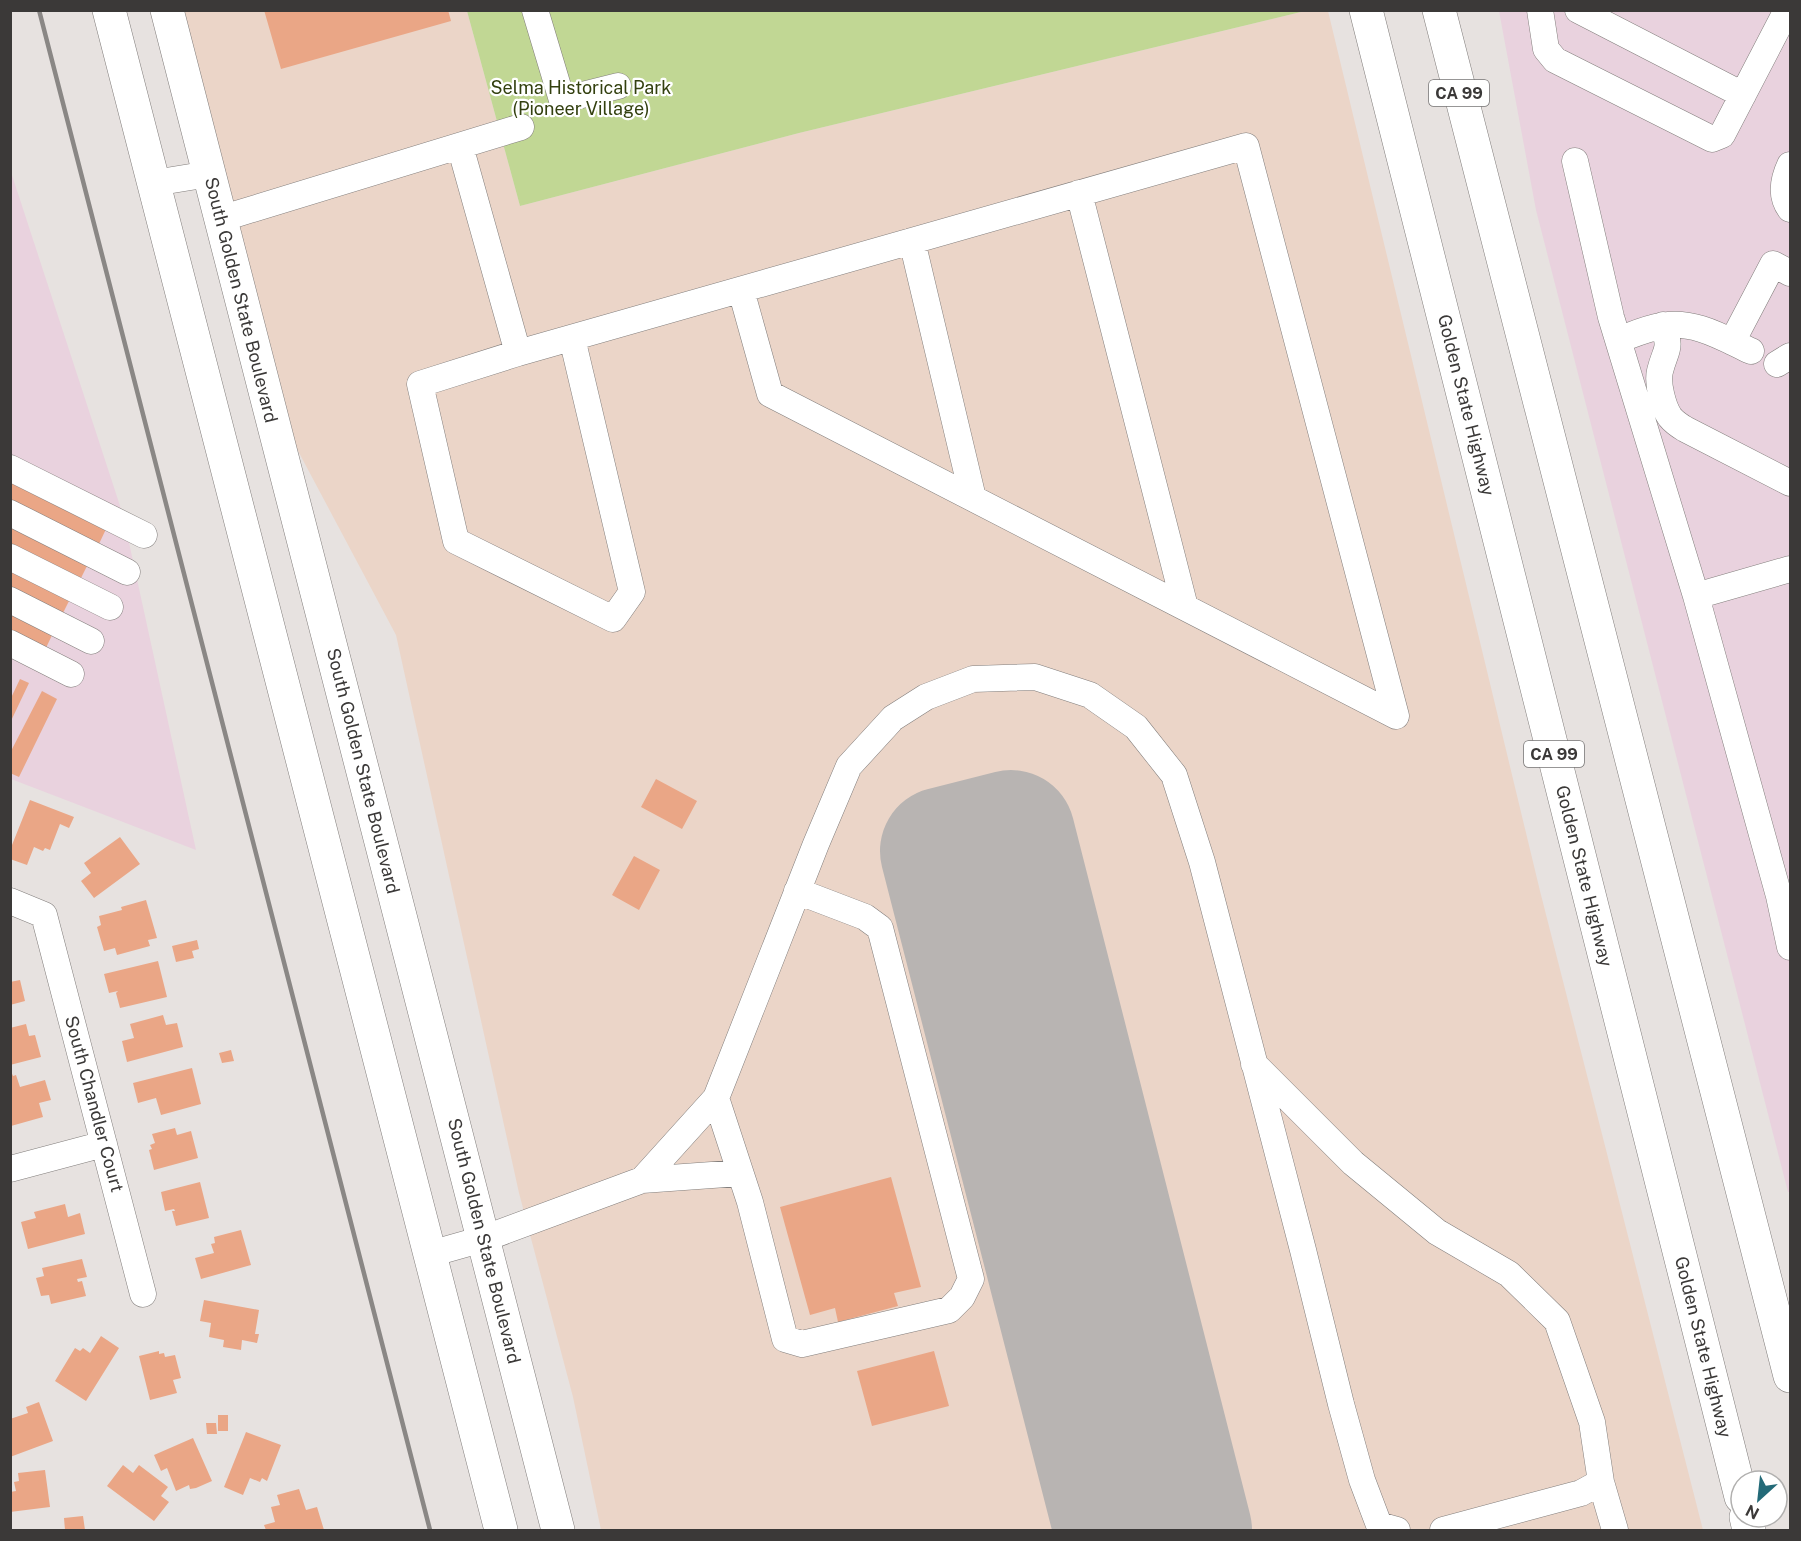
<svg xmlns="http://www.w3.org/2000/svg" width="1801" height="1541" font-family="'Public Sans',sans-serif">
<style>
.commercial{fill:#e9d2de}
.industrial{fill:#ebd5c8}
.green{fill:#c1d794}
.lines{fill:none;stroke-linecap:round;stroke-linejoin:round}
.runway{stroke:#b8b4b2;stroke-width:128}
.building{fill:#eaa686}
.minor-casing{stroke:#827e7c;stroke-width:27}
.major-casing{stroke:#827e7c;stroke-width:34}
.highway-casing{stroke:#827e7c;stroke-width:34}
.minor{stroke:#fff;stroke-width:26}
.major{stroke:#fff;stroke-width:33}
.highway{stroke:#fff;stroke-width:33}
.rail{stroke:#8a8785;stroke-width:4.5}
.labels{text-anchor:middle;stroke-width:4.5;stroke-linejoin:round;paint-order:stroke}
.shield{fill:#fff;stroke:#767474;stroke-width:1.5}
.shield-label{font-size:16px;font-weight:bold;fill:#3b3938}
.park-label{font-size:18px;fill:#33400f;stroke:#fff}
.street-label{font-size:18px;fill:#3b3938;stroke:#fff}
</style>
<rect width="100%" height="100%" fill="#e7e2e0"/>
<path class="commercial" d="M 1499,11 L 1790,11 L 1790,1192 L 1788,1192 L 1536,210 Z
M 10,169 L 123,515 L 196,850 L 11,779 Z"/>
<path class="industrial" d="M 181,11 L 467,11 L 520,206 L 799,133 L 1305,11 L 1328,11 L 1540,891 L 1703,1530 L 601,1530 L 573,1397 L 519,1193 L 396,635 L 280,417 Z"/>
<path class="green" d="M 467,11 L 1305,11 L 799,133 L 520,206 Z"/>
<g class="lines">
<path class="runway" d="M 1118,1530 L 944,851 L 1011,834 L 1188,1530"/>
</g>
<path class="building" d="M 264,10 L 448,10 L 451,21 L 281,69 Z
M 10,478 L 107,527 L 98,546 L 10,502 Z
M 10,522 L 89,562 L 80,580 L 10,545 Z
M 10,566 L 71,597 L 62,615 L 10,589 Z
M 10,609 L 54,631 L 45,650 L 10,633 Z
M 20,679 L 29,683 L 10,723 L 10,700 Z
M 42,691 L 57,699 L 19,777 L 10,773 L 10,753 Z
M 656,779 L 697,801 L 682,829 L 641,807 Z
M 30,800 L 74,817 L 69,828 L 60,824 L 50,850 L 45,848 L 43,851 L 34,847 L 27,865 L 10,859 L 10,850 Z
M 120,837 L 140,864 L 94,898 L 81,881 L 91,873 L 84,863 Z
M 634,856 L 660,870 L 639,910 L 612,895 Z
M 146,900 L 157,938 L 148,940 L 150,946 L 117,955 L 115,948 L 104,951 L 97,927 L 101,925 L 99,916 L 122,910 L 121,907 Z
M 197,940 L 199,949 L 192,951 L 194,958 L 176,962 L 172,946 Z
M 158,961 L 167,997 L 120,1008 L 116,993 L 118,991 L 109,993 L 104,974 Z
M 20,980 L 25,1001 L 10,1005 L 10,982 Z
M 163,1015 L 166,1025 L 177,1023 L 183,1047 L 127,1062 L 122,1041 L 134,1038 L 130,1024 Z
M 26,1024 L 29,1036 L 35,1035 L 41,1057 L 10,1065 L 10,1028 Z
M 231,1050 L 234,1061 L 222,1063 L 219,1053 Z
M 192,1068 L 201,1104 L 161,1115 L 156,1098 L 138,1103 L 133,1083 Z
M 10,1069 L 13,1076 L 16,1075 L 20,1087 L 45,1080 L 51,1100 L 39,1103 L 43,1117 L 11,1126 Z
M 175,1128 L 177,1135 L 191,1131 L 198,1158 L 154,1170 L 149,1150 L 152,1149 L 150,1145 L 155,1143 L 152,1134 Z
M 891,1177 L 921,1287 L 894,1293 L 898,1306 L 838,1322 L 835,1308 L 810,1315 L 780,1207 Z
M 200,1182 L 209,1218 L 176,1226 L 172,1211 L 175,1211 L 174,1209 L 165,1211 L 161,1192 Z
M 65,1204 L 68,1217 L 80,1213 L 85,1234 L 28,1249 L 21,1222 L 36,1218 L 34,1212 Z
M 241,1230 L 251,1265 L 201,1279 L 195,1258 L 214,1253 L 211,1244 L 215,1243 L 214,1237 Z
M 82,1259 L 87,1277 L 77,1279 L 78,1282 L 82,1281 L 86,1296 L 51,1304 L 49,1295 L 41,1296 L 36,1278 L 44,1276 L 42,1268 Z
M 204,1300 L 259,1310 L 255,1334 L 259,1334 L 257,1343 L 242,1340 L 241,1350 L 223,1347 L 224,1340 L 209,1337 L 211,1323 L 200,1321 Z
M 101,1336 L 119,1348 L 86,1401 L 55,1381 L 75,1348 L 80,1351 L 83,1348 L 90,1353 Z
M 159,1351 L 159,1354 L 164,1353 L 165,1357 L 175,1355 L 181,1378 L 173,1380 L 177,1393 L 150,1400 L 139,1356 Z
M 934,1351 L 949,1406 L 872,1426 L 857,1371 Z
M 39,1402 L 53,1441 L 10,1457 L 10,1419 L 28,1413 L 26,1407 Z
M 218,1415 L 228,1415 L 228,1431 L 218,1431 Z
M 206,1423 L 216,1423 L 217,1434 L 207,1434 Z
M 246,1432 L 281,1445 L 267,1481 L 262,1478 L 260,1482 L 250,1478 L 243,1495 L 224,1487 Z
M 193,1438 L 212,1481 L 196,1488 L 190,1489 L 189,1485 L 176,1491 L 167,1468 L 161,1471 L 154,1455 Z
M 123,1465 L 133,1473 L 139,1465 L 168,1487 L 161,1496 L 169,1502 L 154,1521 L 107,1486 Z
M 45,1470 L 50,1507 L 10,1512 L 10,1492 L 16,1491 L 14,1482 L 19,1481 L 18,1473 Z
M 299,1489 L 306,1510 L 317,1507 L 324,1530 L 266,1530 L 264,1525 L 275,1522 L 271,1507 L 280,1505 L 277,1495 Z
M 83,1516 L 85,1530 L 65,1530 L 64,1518 Z"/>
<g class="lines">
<defs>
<path id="minor" d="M 535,10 L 562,100 L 618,86
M 1540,10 L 1546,49 L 1555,60 L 1712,139 L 1722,135 L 1787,10
M 1578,10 L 1743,95
M 460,146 L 518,353
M 1575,161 L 1611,317 L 1696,596
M 1790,165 C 1783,180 1780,195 1790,209
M 154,183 L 209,174
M 1079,193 L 1185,607
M 220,219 L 521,127
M 912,241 L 973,498
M 741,290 L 770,394 L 1396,716
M 1663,325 C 1672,351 1666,347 1660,371 C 1657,383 1663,407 1670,417 C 1674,422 1680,426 1685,429 L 1790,483
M 572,338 L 632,592 L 613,619 L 456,541 L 420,384 L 518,353 L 1246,146 L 1396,716
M 1618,340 C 1632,335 1647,328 1662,326 C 1695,320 1723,338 1751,351
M 1732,342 L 1773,264 L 1790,273
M 1777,364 L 1790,356
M 10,468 L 144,535
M 10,513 L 127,572
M 10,557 L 110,607
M 1790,569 L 1696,596 L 1779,896 L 1790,947
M 10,600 L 91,641
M 10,643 L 71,674
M 10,901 L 44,915 L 143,1294
M 1254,1064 L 1353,1163 L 1437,1232 L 1509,1274 L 1557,1321 L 1592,1422 L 1601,1482 L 1581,1493 L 1443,1530
M 716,1098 L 750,1202 L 785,1339 L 802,1344 L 949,1310 L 962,1297 L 971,1279 L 880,928 L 865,917 L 797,891
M 10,1169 L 104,1144
M 642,1180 L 716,1098 L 816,844 L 849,766 L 893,718 L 926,697 L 973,679 L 1035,677 L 1090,695 L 1136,727 L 1174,775 L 1202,862 L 1303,1250 L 1341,1404 L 1362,1480 L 1379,1525 L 1397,1530
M 430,1254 L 483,1239 L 642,1180 L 740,1173
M 1601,1482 L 1615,1530"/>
<path id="major" d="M 109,10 L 501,1530
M 167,10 L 558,1530"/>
<path id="highway" d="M 1366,10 L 1741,1497
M 1439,10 L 1790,1376
M 1746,1517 L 1749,1530"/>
</defs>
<use href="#minor" class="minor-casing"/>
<use href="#major" class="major-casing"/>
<use href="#highway" class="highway-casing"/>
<use href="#minor" class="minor"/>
<use href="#major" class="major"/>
<use href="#highway" class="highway"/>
<path class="rail" d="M 39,10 L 430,1530"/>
</g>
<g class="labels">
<g class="shield">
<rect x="1429" y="80" width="60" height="26" rx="4.5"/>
<rect x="1524" y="741" width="60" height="26" rx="4.5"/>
</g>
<g class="shield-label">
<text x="1459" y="99">CA 99</text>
<text x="1554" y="760">CA 99</text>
</g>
<g class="park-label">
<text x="581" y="94">Selma Historical Park<tspan x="581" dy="21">(Pioneer Village)</tspan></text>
</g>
<g class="street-label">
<text transform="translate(241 300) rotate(76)" y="6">South Golden State Boulevard</text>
<text transform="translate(1466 405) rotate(76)" y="6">Golden State Highway</text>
<text transform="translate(363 771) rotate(76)" y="6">South Golden State Boulevard</text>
<text transform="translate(1584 876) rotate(76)" y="6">Golden State Highway</text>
<text transform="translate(94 1104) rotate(75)" y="6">South Chandler Court</text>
<text transform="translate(484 1241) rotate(76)" y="6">South Golden State Boulevard</text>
<text transform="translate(1703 1347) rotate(76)" y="6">Golden State Highway</text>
</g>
</g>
<rect width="1801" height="1541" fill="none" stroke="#3b3938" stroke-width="24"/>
<g transform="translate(1759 1499) rotate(207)"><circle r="28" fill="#ffffff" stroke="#b1b0af" stroke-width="1.5"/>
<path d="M0-4.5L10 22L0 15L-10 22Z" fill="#236a78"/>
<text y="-9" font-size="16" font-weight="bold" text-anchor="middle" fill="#3b3938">N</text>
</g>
</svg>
